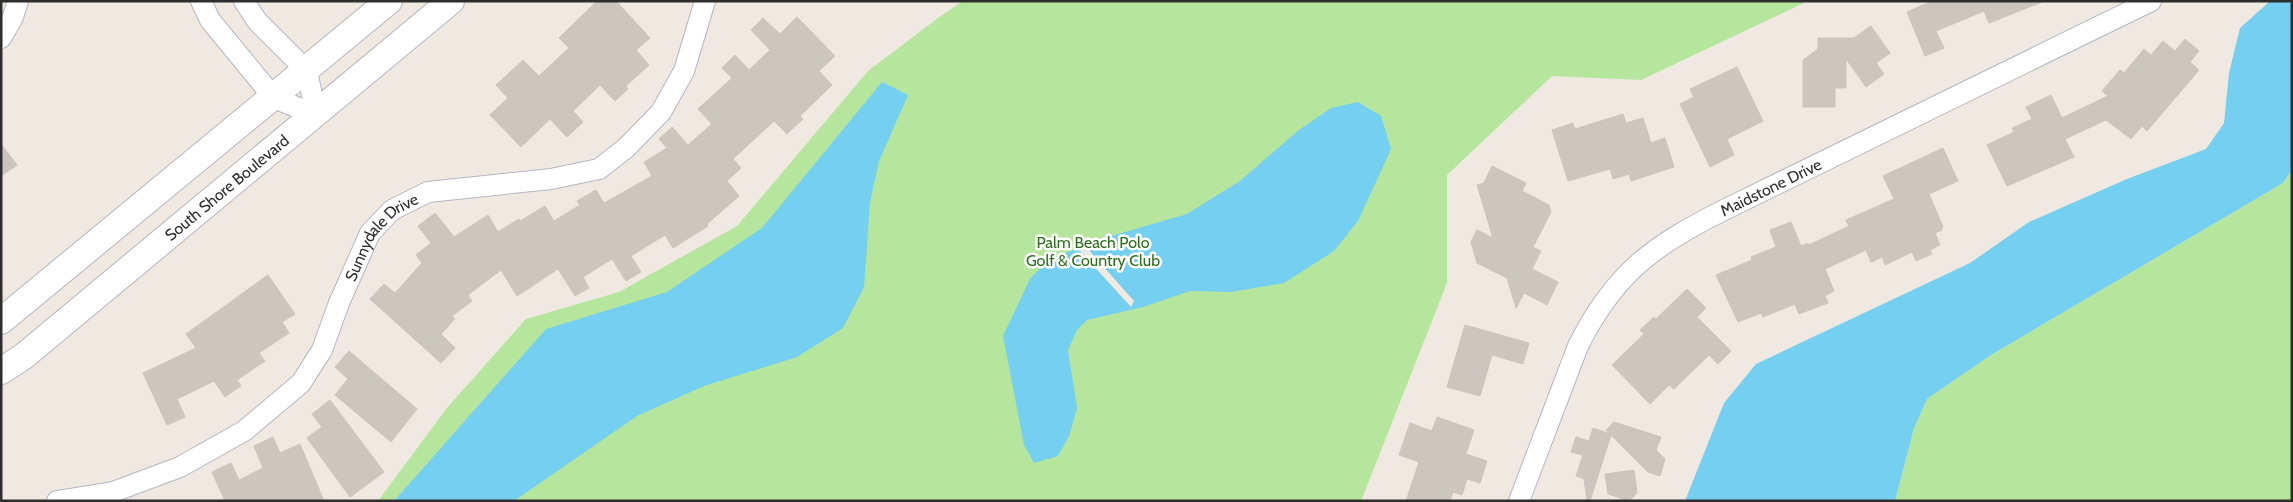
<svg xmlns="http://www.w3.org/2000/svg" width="2293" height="502" font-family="Cabin,sans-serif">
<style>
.green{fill:#b6e59e}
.water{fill:#75cff0}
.pier{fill:#efe9e1}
.building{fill:#cbc7bf;stroke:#cbc5ba}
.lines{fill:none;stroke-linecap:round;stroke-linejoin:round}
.minor-casing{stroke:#b4b7c1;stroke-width:22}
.tertiary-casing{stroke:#b4b7c1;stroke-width:28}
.minor{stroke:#fff;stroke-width:20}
.tertiary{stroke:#fff;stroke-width:26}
.labels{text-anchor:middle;stroke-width:5;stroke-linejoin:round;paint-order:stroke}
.street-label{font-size:16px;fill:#2e2e2e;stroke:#fff}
.park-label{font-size:16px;fill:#2c6e1b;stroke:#fff}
</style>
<rect width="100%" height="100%" fill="#efe9e1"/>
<path class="green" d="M 963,1 L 1808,1 L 1641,80 L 1552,76 L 1447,175 L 1447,283 L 1361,501 L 378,501 L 447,408 L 526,319 L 619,292 L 737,226 L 868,71 L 938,18 Z
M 2292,170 L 2292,501 L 1895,501 L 1914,428 L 1927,399 L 1991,355 L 2283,183 Z"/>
<path class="water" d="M 2270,1 L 2292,1 L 2292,170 L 2283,183 L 1991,355 L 1927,399 L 1914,428 L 1895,501 L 1685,501 L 1724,403 L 1756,364 L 1970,263 L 2029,222 L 2127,179 L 2206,149 L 2224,123 L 2229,73 L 2240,28 Z
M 882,82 L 908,95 L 879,161 L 870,202 L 864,287 L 843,328 L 797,357 L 704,386 L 637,416 L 514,501 L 394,501 L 546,329 L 667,292 L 762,228 Z
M 1358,102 L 1381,116 L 1391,149 L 1358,221 L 1334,251 L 1284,283 L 1231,292 L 1190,291 L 1143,307 L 1087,320 L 1077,330 L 1068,350 L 1077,408 L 1069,436 L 1058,456 L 1034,463 L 1024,445 L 1003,336 L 1030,279 L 1049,259 L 1108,237 L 1187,214 L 1240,181 L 1299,130 L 1331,108 Z"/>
<path class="pier" d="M 1087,248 L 1134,301 L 1131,307 L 1080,251 Z"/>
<path class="building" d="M 597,1 L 616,1 L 650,38 L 636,50 L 649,65 L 626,86 L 628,89 L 615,101 L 600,85 L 573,111 L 583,122 L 567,137 L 550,119 L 521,147 L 490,115 L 508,98 L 496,85 L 523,60 L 539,76 L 569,48 L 559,38 Z
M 1932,1 L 2042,1 L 2042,2 L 1989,23 L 1984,11 L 1936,31 L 1944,48 L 1925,56 L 1907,12 Z
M 797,17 L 835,56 L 819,71 L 832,85 L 800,116 L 803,119 L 787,134 L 774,121 L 733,159 L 741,168 L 727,181 L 739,196 L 707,224 L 708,226 L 673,248 L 665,235 L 631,256 L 641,272 L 626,281 L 612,259 L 583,277 L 589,288 L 575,296 L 558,269 L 517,296 L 501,270 L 468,295 L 472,301 L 452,316 L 455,319 L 441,334 L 455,348 L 441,363 L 370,299 L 384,284 L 395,293 L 422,263 L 416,255 L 431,243 L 418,226 L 435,213 L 454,237 L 488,215 L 498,232 L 519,219 L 520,221 L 545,206 L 554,221 L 580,205 L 577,201 L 596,190 L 604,203 L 652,176 L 644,162 L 667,148 L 659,139 L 672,127 L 688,145 L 712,124 L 698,109 L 732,78 L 722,68 L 735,55 L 749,70 L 770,50 L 751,30 L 763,18 L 780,34 Z
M 1871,26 L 1890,53 L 1876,63 L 1884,74 L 1866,87 L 1846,59 L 1846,88 L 1835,88 L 1835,107 L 1803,107 L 1803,60 L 1818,49 L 1818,38 L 1854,38 Z
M 2185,39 L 2199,51 L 2190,62 L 2199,70 L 2147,131 L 2142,126 L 2131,139 L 2106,120 L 2065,139 L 2074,157 L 2007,186 L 1987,145 L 2014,132 L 2012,128 L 2032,119 L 2026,107 L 2051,95 L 2062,118 L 2108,96 L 2102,91 L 2120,70 L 2124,73 L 2144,49 L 2151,55 L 2163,41 L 2175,51 Z
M 1737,67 L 1763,121 L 1727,139 L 1734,155 L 1710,167 L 1680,104 L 1694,97 L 1690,89 Z
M 1623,114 L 1626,123 L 1643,118 L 1651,143 L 1665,138 L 1674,167 L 1631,181 L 1629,174 L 1613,179 L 1610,169 L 1568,181 L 1552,130 L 1573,123 L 1575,129 Z
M 1,144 L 17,165 L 1,176 Z
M 1943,148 L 1958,181 L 1929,194 L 1943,227 L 1941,228 L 1942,230 L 1935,233 L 1940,245 L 1930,250 L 1932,254 L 1916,261 L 1912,252 L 1885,265 L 1882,257 L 1871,262 L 1866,250 L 1825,269 L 1834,291 L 1825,296 L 1828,303 L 1799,314 L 1795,304 L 1763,317 L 1761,313 L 1738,322 L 1716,275 L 1752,260 L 1751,257 L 1776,247 L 1770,230 L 1791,222 L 1801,246 L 1808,243 L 1809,245 L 1849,226 L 1846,220 L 1894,199 L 1883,176 Z
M 1492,166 L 1526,183 L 1522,191 L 1549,205 L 1551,212 L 1533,247 L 1541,251 L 1532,269 L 1558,282 L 1547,305 L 1524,293 L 1516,308 L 1507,278 L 1477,263 L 1471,242 L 1477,230 L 1493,238 L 1477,185 L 1484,183 Z
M 268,275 L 295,314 L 282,322 L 289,333 L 259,353 L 265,361 L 237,380 L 241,386 L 225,397 L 214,381 L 177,399 L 185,417 L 167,425 L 143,373 L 196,348 L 186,334 Z
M 1687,289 L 1706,308 L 1697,317 L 1731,351 L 1718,364 L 1709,355 L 1674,389 L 1669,385 L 1650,404 L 1612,365 L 1644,334 L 1640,330 L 1654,317 L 1656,319 Z
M 1465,325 L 1529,343 L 1523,364 L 1492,355 L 1480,396 L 1447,387 Z
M 349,351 L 417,409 L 391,442 L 335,395 L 348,379 L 335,367 Z
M 330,400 L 384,472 L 350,497 L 307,438 L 322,427 L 312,414 Z
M 1437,417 L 1474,430 L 1466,454 L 1487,461 L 1480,483 L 1467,479 L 1462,495 L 1453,492 L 1450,501 L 1406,501 L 1419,462 L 1399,455 L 1410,423 L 1432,431 Z
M 1614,422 L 1661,437 L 1656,450 L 1665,459 L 1660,476 L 1648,472 L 1611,435 L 1590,501 L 1587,501 L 1584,479 L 1576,476 L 1583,455 L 1571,452 L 1576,437 L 1589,441 L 1593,428 L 1610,434 L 1606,430 Z
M 273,437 L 280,453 L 300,444 L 324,501 L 225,501 L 212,472 L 231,463 L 239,480 L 263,468 L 254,446 Z
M 1634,470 L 1637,493 L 1629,501 L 1608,494 L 1605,474 Z"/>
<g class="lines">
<defs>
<g id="minor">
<path d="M 201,1 L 210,20 L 274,98 L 316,115"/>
<path d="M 244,1 L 257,21 L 307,71 L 316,115"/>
<path d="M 1,38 L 13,17 L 18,1"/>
<path id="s1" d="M 57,501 L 113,492 L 180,467 L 244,431 L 301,383 L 322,350 L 339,303 L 370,233 L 392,210 L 428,192 L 551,179 L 599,169 L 626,148 L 661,112 L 684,71 L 705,1"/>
<path id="s2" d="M 1519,501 L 1578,346 C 1615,272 1654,245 1726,209 L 2151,1"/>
</g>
<g id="tertiary">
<path d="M 1,321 L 389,1"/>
<path id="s3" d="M 1,371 L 24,356 L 451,1"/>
</g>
</defs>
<use href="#minor" class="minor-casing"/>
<use href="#tertiary" class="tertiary-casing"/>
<use href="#minor" class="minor"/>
<use href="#tertiary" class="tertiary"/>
</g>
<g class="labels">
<g class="street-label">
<text dy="6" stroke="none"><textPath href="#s2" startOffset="422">Maidstone Drive</textPath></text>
<text dy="6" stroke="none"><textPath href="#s3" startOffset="291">South Shore Boulevard</textPath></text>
<text dy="6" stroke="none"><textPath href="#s1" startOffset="446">Sunnydale Drive</textPath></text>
</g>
<g class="park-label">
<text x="1093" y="248">Palm Beach Polo<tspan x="1093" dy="18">Golf &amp; Country Club</tspan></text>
</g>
</g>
<rect width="2293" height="502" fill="none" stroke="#2e2e2e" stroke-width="5"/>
</svg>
